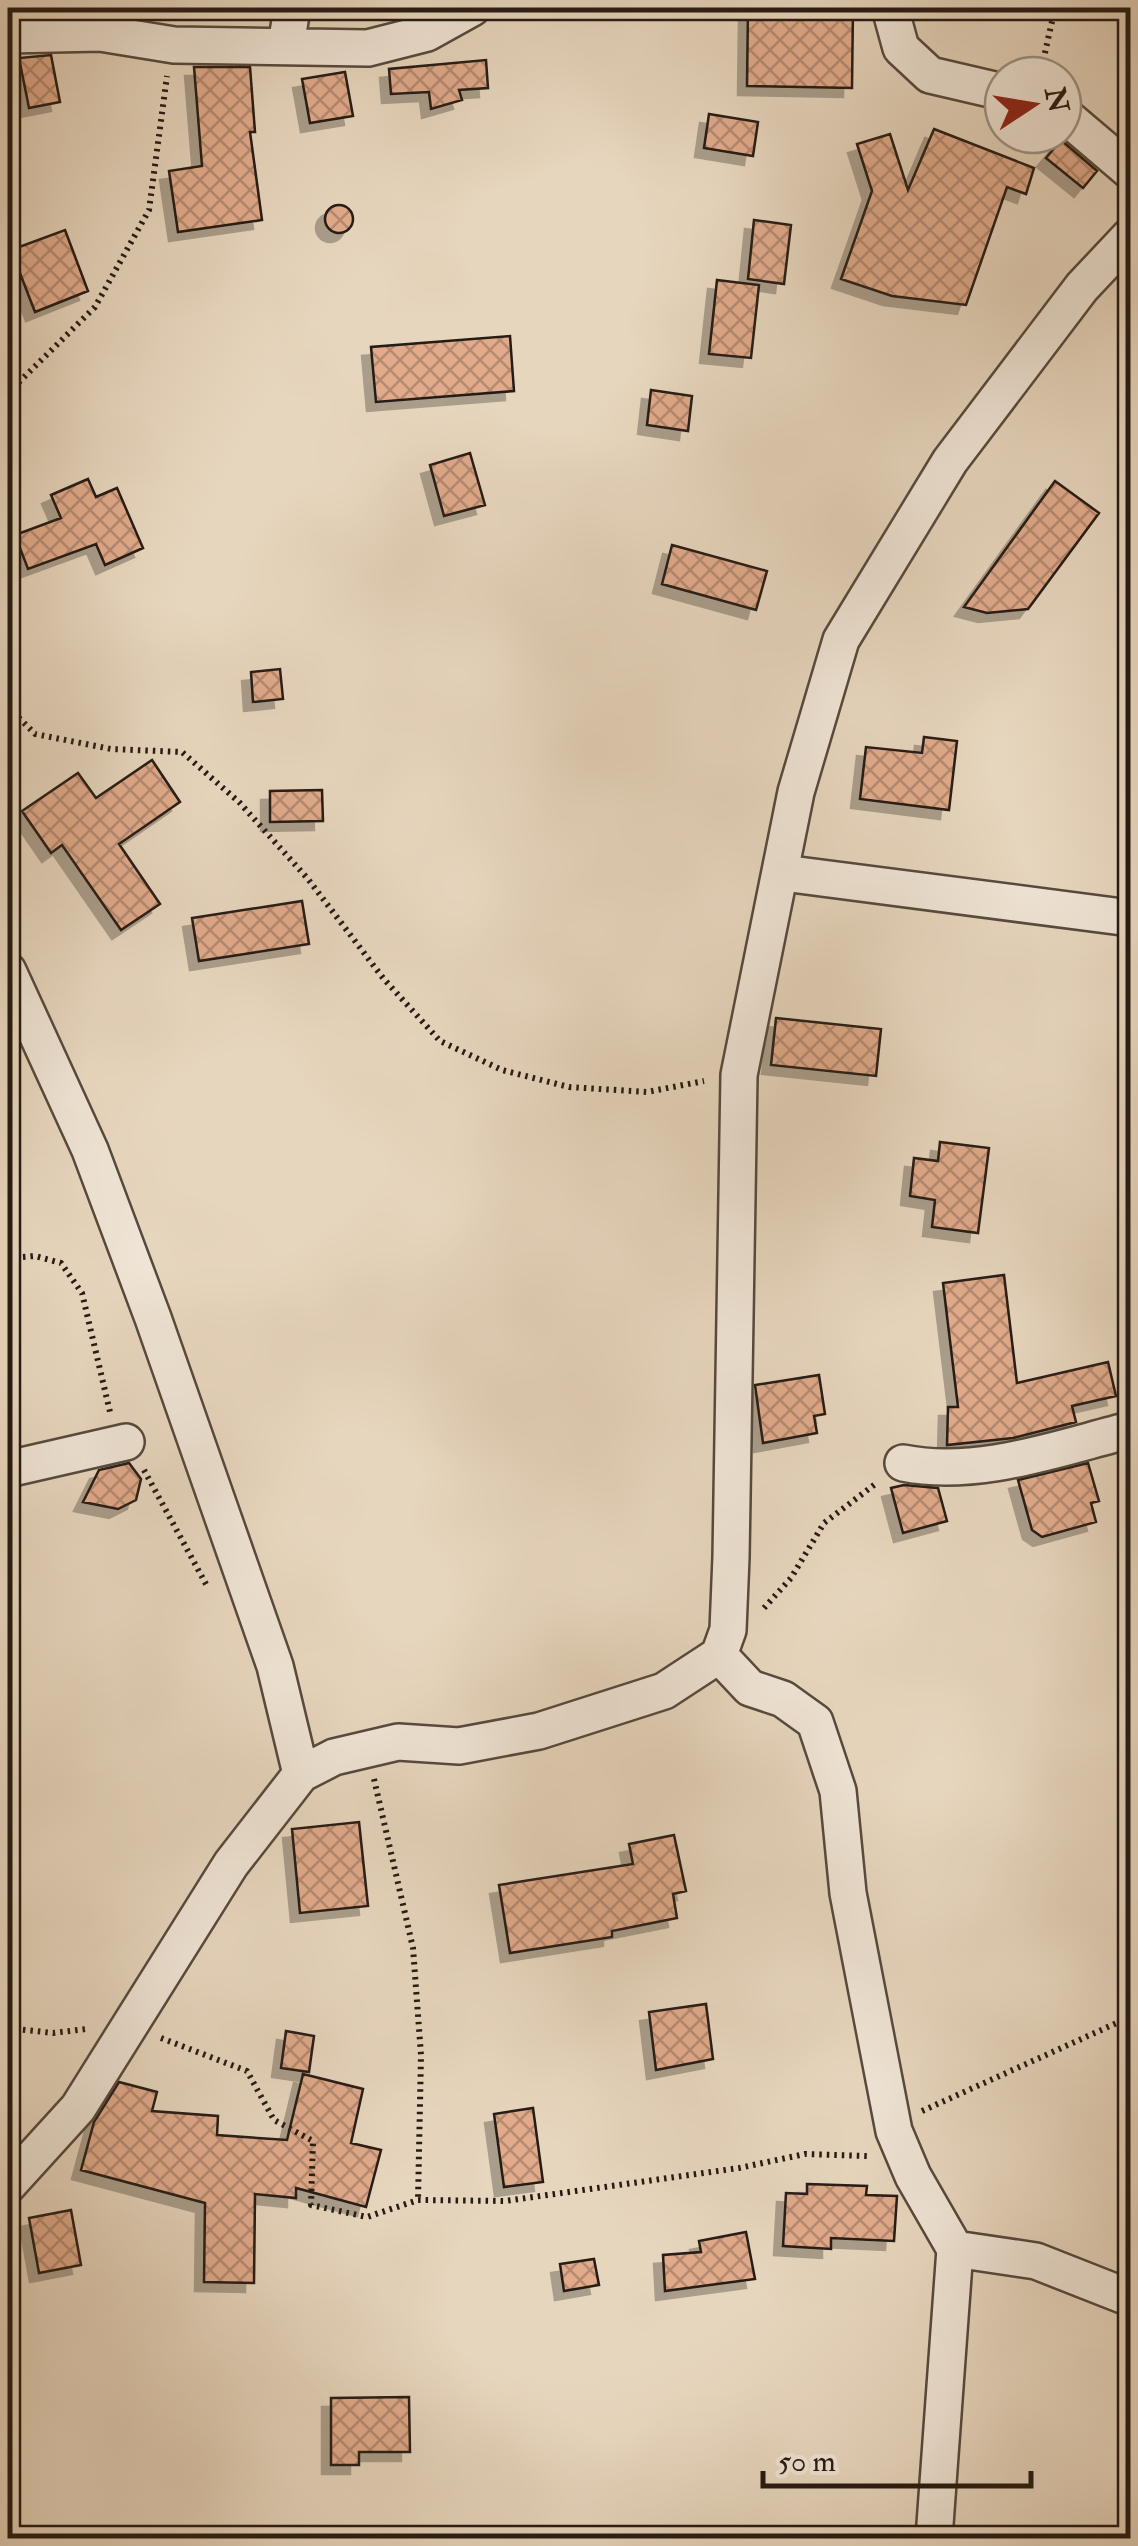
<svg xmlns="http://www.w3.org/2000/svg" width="1138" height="2546" font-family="'IM FELL Double Pica',serif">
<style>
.building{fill:url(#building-cross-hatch);stroke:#251a12;stroke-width:2.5;filter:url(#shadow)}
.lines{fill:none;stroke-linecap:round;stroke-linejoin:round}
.street-casing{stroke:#56493d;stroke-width:40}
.path{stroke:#251a12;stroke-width:6;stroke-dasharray:2.5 5;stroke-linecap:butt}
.street{stroke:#efe4d5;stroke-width:35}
</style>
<defs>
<pattern id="building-cross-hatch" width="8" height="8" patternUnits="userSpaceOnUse" patternTransform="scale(2.5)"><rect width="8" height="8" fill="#e1ab8c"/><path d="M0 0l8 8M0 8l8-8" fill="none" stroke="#b68a71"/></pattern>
<filter id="shadow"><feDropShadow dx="-9" dy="9" stdDeviation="0" flood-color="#0004"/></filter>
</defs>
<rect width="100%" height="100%" fill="#e7d6be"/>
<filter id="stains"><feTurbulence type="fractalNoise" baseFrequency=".002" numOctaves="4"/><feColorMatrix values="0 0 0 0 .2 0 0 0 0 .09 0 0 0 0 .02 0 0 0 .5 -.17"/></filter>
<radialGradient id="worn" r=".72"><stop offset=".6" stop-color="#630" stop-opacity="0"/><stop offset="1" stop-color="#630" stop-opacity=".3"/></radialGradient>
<path class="building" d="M 748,8 L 853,8 L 852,88 L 747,86 Z
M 51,55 L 60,102 L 29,108 L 19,58 Z
M 486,60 L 488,88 L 459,90 L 462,100 L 431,109 L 429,92 L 391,94 L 389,69 Z
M 194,67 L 250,67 L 255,132 L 250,132 L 262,220 L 178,232 L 169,171 L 202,166 Z
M 345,72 L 353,116 L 310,123 L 302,79 Z
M 709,114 L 758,122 L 753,156 L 704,148 Z
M 934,129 L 1034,168 L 1026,194 L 1007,187 L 966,305 L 892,296 L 841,279 L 872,191 L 857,144 L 890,134 L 908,190 Z
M 1061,140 L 1097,171 L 1083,188 L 1046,158 Z
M325 219a14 14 0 1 1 28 0a14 14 0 1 1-28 0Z
M 754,220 L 791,225 L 784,284 L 748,279 Z
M 65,230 L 88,291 L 35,312 L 11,250 Z
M 717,280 L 759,285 L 751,358 L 709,354 Z
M 510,336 L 514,391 L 376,402 L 371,347 Z
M 651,390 L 692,396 L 688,431 L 647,425 Z
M 470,453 L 485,505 L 444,516 L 430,465 Z
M 88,479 L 96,497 L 117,488 L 143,548 L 105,565 L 96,544 L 28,569 L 15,535 L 61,518 L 51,495 Z
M 1055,481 L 1099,513 L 1028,609 L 987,613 L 964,607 Z
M 672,545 L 767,571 L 756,610 L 662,584 Z
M 280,669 L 283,699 L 253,702 L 251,672 Z
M 924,737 L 957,741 L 949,810 L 860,799 L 866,747 L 922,753 Z
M 152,760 L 180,802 L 119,844 L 160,904 L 121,930 L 62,845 L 51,853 L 22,811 L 78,773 L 96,798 Z
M 322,790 L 323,821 L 270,822 L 270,791 Z
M 302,901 L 309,944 L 199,961 L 192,918 Z
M 776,1018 L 881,1029 L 876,1076 L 771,1065 Z
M 940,1142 L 989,1148 L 978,1233 L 932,1227 L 935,1200 L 910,1196 L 914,1158 L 938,1161 Z
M 1004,1275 L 1017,1383 L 1108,1362 L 1116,1396 L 1072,1406 L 1076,1422 L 1013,1438 L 947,1445 L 948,1407 L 958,1407 L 943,1283 Z
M 819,1375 L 825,1414 L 814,1416 L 817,1433 L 763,1443 L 755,1385 Z
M 129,1463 L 141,1479 L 136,1500 L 118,1509 L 83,1502 L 99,1470 Z
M 1088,1463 L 1099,1501 L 1091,1503 L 1096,1522 L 1042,1537 L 1032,1530 L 1018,1480 Z
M 904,1485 L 938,1488 L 947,1521 L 903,1533 L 891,1488 Z
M 359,1822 L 368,1906 L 300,1913 L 292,1829 Z
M 674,1835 L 686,1891 L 673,1894 L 677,1918 L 612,1931 L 612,1937 L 510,1953 L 499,1885 L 633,1864 L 629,1844 Z
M 706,2004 L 713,2059 L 656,2070 L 649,2012 Z
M 286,2031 L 314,2036 L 309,2072 L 281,2068 Z
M 303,2074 L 363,2089 L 351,2143 L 381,2150 L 366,2207 L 296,2188 L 296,2198 L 255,2194 L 254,2283 L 204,2282 L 205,2203 L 81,2170 L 94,2122 L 119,2082 L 157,2092 L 152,2111 L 218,2116 L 217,2135 L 287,2140 Z
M 533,2108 L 543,2182 L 504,2187 L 494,2114 Z
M 807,2184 L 867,2186 L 866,2195 L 897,2196 L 894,2241 L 831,2238 L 831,2249 L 783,2246 L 786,2193 L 807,2194 Z
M 71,2210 L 81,2265 L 39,2273 L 29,2218 Z
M 746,2232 L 755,2279 L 665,2291 L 663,2255 L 701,2252 L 699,2241 Z
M 594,2259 L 599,2285 L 564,2291 L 560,2264 Z
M 409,2397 L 410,2452 L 359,2452 L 359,2465 L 331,2465 L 331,2398 Z"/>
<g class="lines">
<defs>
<path id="street" d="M 890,8 L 901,48 L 930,75 L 1003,92
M 8,35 L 100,33 L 174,45 L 368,48 L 427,33 L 472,8
M 286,46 L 292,8
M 1063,114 L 1130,171
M 783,873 L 1130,918
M 8,971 L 90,1150 L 153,1318 L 275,1666 L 301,1774
M 903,1463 C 978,1478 1058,1448 1130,1430
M 8,1469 L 126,1442
M 719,1655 L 750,1688 L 783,1699 L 815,1722 L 838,1791 L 848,1893 L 894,2131 L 913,2176 L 955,2249 L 934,2538
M 8,2185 L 78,2108 L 231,1864 L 301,1774 L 334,1757 L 398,1742 L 459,1746 L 539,1731 L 664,1691 L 719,1655 L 728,1630 L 731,1557 L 739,1075 L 796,792 L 841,640 L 950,461 L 1082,287 L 1130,236
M 955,2249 L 1036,2261 L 1130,2298"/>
</defs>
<use href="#street" class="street-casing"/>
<path class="path" d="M 1040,75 L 1055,8
M 8,393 L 95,307 L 149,210 L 167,76
M 8,707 L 35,734 L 111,749 L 182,752 L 239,802 L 308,879 L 383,978 L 440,1041 L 502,1070 L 569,1087 L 647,1092 L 704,1081
M 8,1258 L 35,1256 L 61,1263 L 82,1293 L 110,1412
M 144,1470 L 207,1586
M 764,1608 L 791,1578 L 824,1523 L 878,1482
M 374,1779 L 413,1948 L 421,2055 L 418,2200
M 8,2028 L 53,2033 L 86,2029
M 161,2038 L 247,2071 L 274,2120 L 313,2141 L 311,2205 L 367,2217 L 418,2200 L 505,2201 L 739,2168 L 805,2154 L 868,2156
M 922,2111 L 1130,2017"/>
<use href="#street" class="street"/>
</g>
<rect width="1138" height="2546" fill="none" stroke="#e7d6be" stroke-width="40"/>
<rect x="10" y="10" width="1118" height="2526" fill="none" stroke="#251a12" stroke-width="5"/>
<rect x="20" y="20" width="1098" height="2506" fill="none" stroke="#251a12" stroke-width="2.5"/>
<g transform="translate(1033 105) rotate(78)"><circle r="48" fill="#efe4d5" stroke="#9e9387" stroke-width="2.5"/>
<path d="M0-8L18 38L0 25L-18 38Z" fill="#8f2418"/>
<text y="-15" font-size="28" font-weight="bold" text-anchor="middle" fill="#251a12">N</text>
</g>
<path d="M763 2471v15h268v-15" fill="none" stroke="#251a12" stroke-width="5"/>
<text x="778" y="2471" font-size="30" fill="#251a12" stroke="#efe4d5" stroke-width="8" paint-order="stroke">50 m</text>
<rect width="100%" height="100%" filter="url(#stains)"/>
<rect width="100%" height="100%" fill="url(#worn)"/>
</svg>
